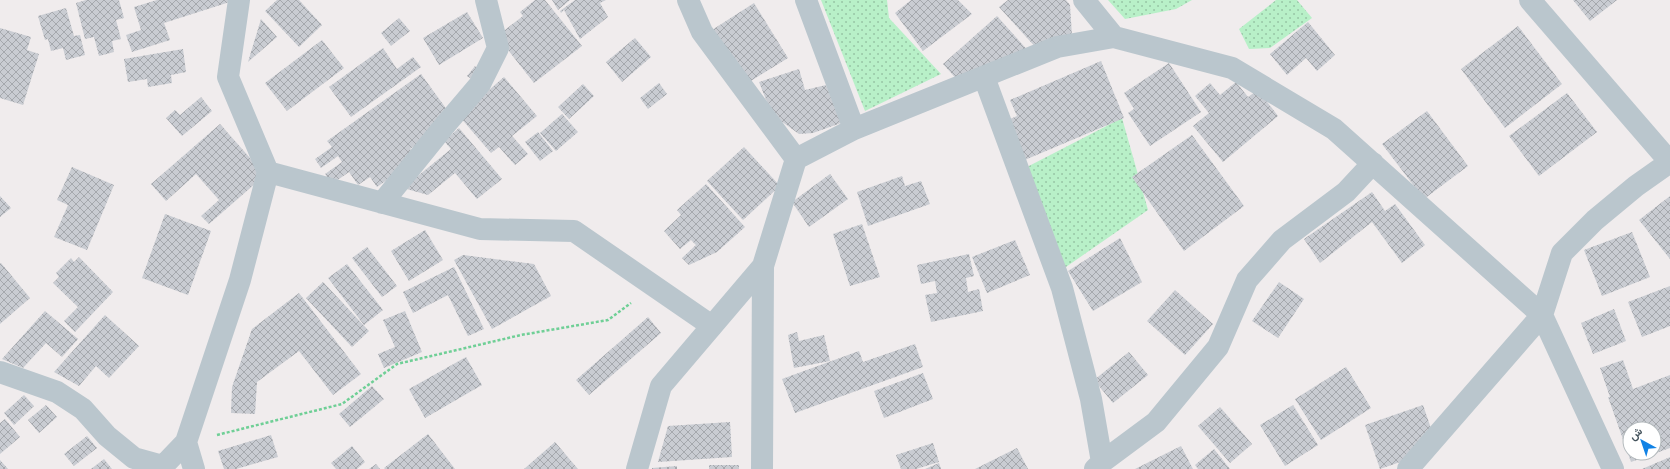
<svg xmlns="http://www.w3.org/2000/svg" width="1670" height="469" font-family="'Open Sans',Vazirmatn,sans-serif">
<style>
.grass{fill:url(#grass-dots)}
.building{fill:url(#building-cross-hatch);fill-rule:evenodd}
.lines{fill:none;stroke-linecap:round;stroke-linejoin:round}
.path{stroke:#6fcf96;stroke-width:2.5;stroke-dasharray:3 2;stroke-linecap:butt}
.minor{stroke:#bac6cd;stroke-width:22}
</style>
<defs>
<pattern id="grass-dots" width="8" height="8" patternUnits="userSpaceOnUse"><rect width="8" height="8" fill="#b8f0c8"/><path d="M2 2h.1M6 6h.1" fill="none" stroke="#97c5a5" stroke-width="1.8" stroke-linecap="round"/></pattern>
<pattern id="building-cross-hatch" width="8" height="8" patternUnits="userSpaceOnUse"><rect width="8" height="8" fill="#c9ccd2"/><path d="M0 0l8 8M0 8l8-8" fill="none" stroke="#a5a8ad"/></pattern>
</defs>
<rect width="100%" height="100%" fill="#f0eced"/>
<path class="grass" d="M 821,0 L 887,0 L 889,18 L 941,74 L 865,111 Z
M 1108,0 L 1192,0 L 1176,9 L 1125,19 Z
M 1276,0 L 1297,0 L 1312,18 L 1270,48 L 1249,49 L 1239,29 Z
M 1122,118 L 1148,210 L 1063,269 L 1025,168 Z"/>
<path class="building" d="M 86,0 L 119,0 L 124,18 L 116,20 L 121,39 L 112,41 L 114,52 L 99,56 L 94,37 L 85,39 L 76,3 Z
M 157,0 L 236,0 L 164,23 L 170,40 L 132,52 L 126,35 L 141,30 L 134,7 Z
M 277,0 L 299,0 L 322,25 L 299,47 L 265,11 Z
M 535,0 L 545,0 L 582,46 L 534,83 L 497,36 L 523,16 L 520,12 Z
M 552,0 L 570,0 L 558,10 Z
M 575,0 L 606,0 L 600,3 L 608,17 L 580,39 L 564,10 L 561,13 L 560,11 Z
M 911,0 L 958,0 L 972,14 L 923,51 L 895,13 Z
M 1008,0 L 1066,0 L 1070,5 L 1072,36 L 1038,50 L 999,7 Z
M 1573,0 L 1617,0 L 1590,21 Z
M 754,3 L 788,58 L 746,84 L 712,30 Z
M 66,8 L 74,36 L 80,35 L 85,55 L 66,60 L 63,48 L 51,51 L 48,39 L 45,40 L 38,16 Z
M 467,12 L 483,38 L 439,65 L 423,38 Z
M 997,16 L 1031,54 L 960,83 L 943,64 Z
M 399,18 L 410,31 L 391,46 L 381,33 Z
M 261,19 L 277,37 L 248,62 Z
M 1308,22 L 1335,55 L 1317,71 L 1306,58 L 1287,75 L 1270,54 Z
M 1518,26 L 1562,84 L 1505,128 L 1461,69 Z
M 0,28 L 31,37 L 27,50 L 39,54 L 23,105 L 0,98 Z
M 635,38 L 651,57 L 622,82 L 606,62 Z
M 322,40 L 344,68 L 287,111 L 265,83 Z
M 383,48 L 397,69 L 413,57 L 421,67 L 351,117 L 329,87 Z
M 183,49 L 186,72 L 171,75 L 172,83 L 148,87 L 147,79 L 128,82 L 124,59 Z
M 1101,61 L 1124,118 L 1020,162 L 1003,122 L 1017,116 L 1010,100 Z
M 1169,63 L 1201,112 L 1150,146 L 1128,113 L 1134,109 L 1124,93 Z
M 475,66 L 483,72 L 476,82 L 467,76 Z
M 799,69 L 805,90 L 826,85 L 841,123 L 813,133 L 799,134 L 781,121 L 767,102 L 759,82 Z
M 421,74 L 453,118 L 410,149 L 417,159 L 377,187 L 370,177 L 358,185 L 349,172 L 332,184 L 325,174 L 342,162 L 338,156 L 321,168 L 315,159 L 332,147 L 327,141 Z
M 504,77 L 537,116 L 512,136 L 528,154 L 515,165 L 499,147 L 491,153 L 459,116 Z
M 1236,82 L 1248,97 L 1258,90 L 1278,116 L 1223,162 L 1193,126 L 1209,113 L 1195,96 L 1210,83 L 1220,95 Z
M 659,83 L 667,94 L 648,109 L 640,98 Z
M 583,84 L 594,96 L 569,119 L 558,107 Z
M 1567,93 L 1597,132 L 1539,176 L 1509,136 Z
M 201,97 L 212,111 L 182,136 L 166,118 L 175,110 L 180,115 Z
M 1427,111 L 1468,166 L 1424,199 L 1382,144 Z
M 562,114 L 578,132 L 556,151 L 540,133 Z
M 220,124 L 265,175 L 209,224 L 201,216 L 219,200 L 196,174 L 166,201 L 151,184 Z
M 459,128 L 502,179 L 477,199 L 455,173 L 428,195 L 403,188 L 451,149 L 444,141 Z
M 538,132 L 553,151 L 540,161 L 525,142 Z
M 1192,135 L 1244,206 L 1184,251 L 1132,177 Z
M 744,147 L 780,186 L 743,220 L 707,181 Z
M 72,167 L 114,185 L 87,250 L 54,237 L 68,205 L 57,200 Z
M 830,174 L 848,199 L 809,227 L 792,202 Z
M 902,176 L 905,186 L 921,181 L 930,204 L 868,226 L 857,192 Z
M 706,184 L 745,227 L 717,252 L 689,265 L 682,258 L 696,245 L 691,240 L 680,249 L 664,231 L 681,215 L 677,210 Z
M 1372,192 L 1385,211 L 1395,204 L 1425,245 L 1402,263 L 1372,222 L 1320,263 L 1304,239 Z
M 0,196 L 11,208 L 0,217 Z
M 1670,196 L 1670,259 L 1639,220 Z
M 165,214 L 211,231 L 188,295 L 142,278 Z
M 862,224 L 880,277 L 850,286 L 833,234 Z
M 425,230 L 443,260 L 409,281 L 391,251 Z
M 1632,232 L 1650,277 L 1602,296 L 1584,250 Z
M 1120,238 L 1142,282 L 1093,311 L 1068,271 Z
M 1015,240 L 1030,275 L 987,293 L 972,257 Z
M 367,247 L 397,286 L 382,297 L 352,258 Z
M 969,254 L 974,276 L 966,278 L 968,292 L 979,289 L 983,311 L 931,322 L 925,295 L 937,293 L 935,281 L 921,284 L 917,265 Z
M 463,255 L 534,264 L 551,296 L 492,329 L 454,260 Z
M 79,257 L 113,292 L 75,332 L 64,321 L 78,307 L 53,283 L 59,277 L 56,273 L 71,258 L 74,262 Z
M 1,263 L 30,298 L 0,324 L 0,264 Z
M 347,264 L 383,310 L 364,325 L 328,278 Z
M 454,267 L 484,329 L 468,336 L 448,295 L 413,313 L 403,292 Z
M 323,282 L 369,331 L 352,347 L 306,298 Z
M 1279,282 L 1304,299 L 1278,338 L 1252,321 Z
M 1670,286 L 1670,326 L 1642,337 L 1628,302 Z
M 1175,290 L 1213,324 L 1185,355 L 1147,321 Z
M 299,293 L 361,374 L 333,395 L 299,351 L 257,382 L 255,414 L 231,413 L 232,387 L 252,329 Z
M 1614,309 L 1626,341 L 1593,354 L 1581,323 Z
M 45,311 L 78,339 L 62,357 L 46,343 L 23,368 L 2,359 Z
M 405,311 L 422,352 L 384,368 L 378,354 L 395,347 L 383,320 Z
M 105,315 L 139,346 L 109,378 L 96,366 L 79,386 L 54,372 Z
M 648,317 L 661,333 L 589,395 L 576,380 Z
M 797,332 L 799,341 L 824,335 L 830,361 L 794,368 L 788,335 Z
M 915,344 L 923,367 L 795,413 L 782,379 L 859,351 L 863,362 Z
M 1129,352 L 1148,375 L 1113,403 L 1094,380 Z
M 466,357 L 482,385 L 425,418 L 409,389 Z
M 1623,360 L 1633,389 L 1670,375 L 1670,448 L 1631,462 L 1608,397 L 1610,397 L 1600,368 ZM 1630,429 L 1654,429 L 1654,453 L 1630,453 Z
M 1346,367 L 1371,408 L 1321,440 L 1295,399 Z
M 923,373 L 933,399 L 884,418 L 874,391 Z
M 372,386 L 384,399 L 350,427 L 339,414 Z
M 24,395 L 34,406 L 14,425 L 4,413 Z
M 46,405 L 57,417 L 39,433 L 28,420 Z
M 1293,405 L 1318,445 L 1285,466 L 1260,425 Z
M 1423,405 L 1438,449 L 1380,469 L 1365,425 Z
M 1220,407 L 1252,444 L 1230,463 L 1198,426 Z
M 5,419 L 20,437 L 0,454 L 0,423 Z
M 730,422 L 732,457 L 658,462 L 668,426 Z
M 428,434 L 455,469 L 385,469 L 384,468 Z
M 271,435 L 278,457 L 236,469 L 224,469 L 218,451 Z
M 87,436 L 97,448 L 74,466 L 64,454 Z
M 555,442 L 578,469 L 524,469 Z
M 933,443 L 939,462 L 916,469 L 901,469 L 896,455 Z
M 352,446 L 365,462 L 357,469 L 336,469 L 331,463 Z
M 1181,446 L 1193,469 L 1135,469 Z
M 1017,448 L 1028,469 L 975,469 Z
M 1214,449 L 1230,469 L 1198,469 L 1195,465 Z
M 1670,457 L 1670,469 L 1642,469 Z
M 104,459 L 112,469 L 91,469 Z
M 0,460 L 8,469 L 0,469 Z
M 939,463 L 941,469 L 925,469 Z
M 376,464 L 380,469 L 369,469 Z
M 709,465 L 739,465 L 739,469 L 709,469 Z
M 677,466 L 677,469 L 652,469 L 652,468 Z"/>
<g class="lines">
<path class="path" d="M 217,435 L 342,404 L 397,364 L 521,335 L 608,320 L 631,303"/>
<path class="minor" d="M 688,0 L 702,32 L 796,159
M 806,0 L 854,129
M 1084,0 L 1114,37
M 1530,0 L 1670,162
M 984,77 L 1062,288 L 1091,399 L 1102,462
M 268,172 L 480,229 L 574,231 L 712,326
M 382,203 L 441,130 L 480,84 L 498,48 L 486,0
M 0,372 L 57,392 L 83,409 L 107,436 L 134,458 L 163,466 L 186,442
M 194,469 L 186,442 L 240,280 L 268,172 L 228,77 L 239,0
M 637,469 L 661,386 L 763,266 L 796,159 L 854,129 L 1057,47 L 1114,37 L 1232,68 L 1334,129 L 1542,315 L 1613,469
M 762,469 L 763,266
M 1095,469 L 1102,462 L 1156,422 L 1218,347 L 1247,280 L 1282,240 L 1346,192 L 1373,163
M 1408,469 L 1542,315 L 1562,253 L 1595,220 L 1636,186 L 1670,162"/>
</g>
<g transform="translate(1642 441) rotate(320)"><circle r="19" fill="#ffffff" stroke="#b4babd"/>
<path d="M0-3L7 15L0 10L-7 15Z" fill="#1182e5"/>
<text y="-6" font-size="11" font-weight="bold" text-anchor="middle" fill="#44525b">ش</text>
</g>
</svg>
